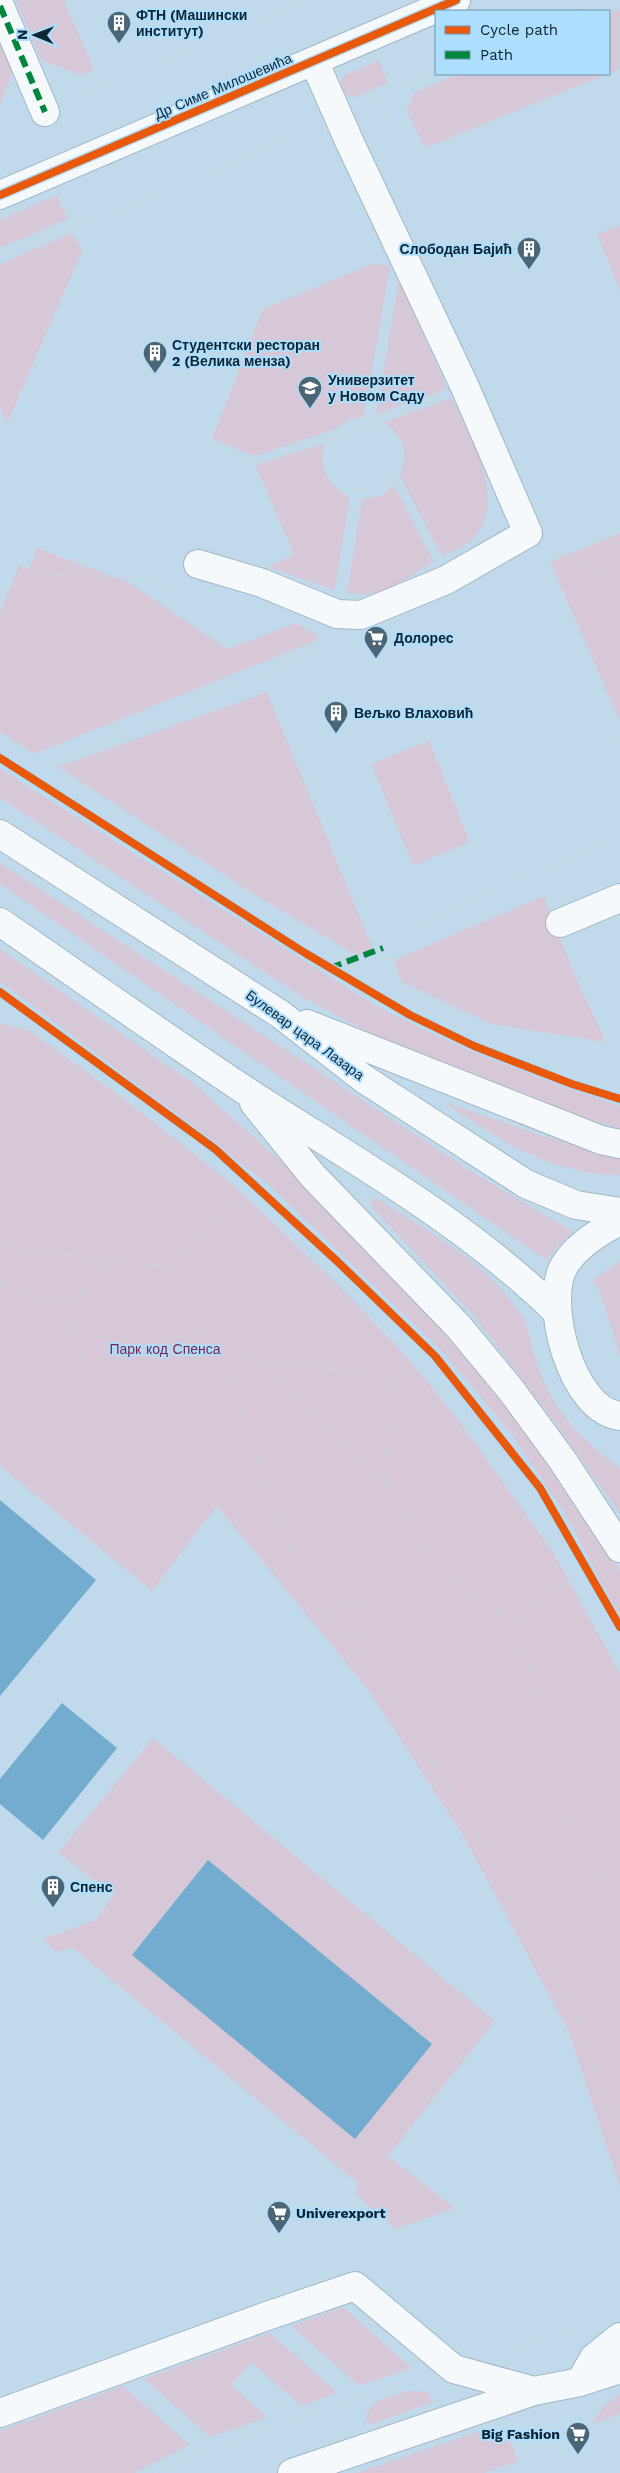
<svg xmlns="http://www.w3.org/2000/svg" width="620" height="2473" font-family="'Work Sans',sans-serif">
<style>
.green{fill:#d7c8d8}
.water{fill:#73acce}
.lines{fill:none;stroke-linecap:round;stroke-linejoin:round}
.minor-casing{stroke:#a0b7c5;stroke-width:30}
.major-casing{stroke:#a0b7c5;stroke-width:30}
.path{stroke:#cbd4da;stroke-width:3;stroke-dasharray:1 4;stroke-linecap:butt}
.minor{stroke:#f6f9fc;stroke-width:28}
.major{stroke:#f6f9fc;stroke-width:28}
.quiet{stroke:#00873e;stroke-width:6;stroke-dasharray:12 6;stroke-linecap:butt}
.cycleway-casing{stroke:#aedefd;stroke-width:11}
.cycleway{stroke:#e8590c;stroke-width:8}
.labels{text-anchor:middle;stroke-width:4;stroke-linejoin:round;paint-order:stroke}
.poi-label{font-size:14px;font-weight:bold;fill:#0d2634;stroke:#aedefd;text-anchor:start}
.street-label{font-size:14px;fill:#0d2634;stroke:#aedefd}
.park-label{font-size:14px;fill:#7c284d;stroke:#aedefd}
</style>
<rect width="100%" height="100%" fill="#c0daeb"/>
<path class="green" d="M 16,0 L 64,0 L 94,70 L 81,75 L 42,61 Z
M 620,9 L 620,69 L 425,148 L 406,110 L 415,92 L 459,74 L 609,74 L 609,13 Z
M 0,40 L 13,70 L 0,106 Z
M 379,60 L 388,83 L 355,97 L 344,94 L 339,87 L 343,76 Z
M 57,195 L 68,219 L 0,248 L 0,220 Z
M 620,225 L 620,291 L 597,234 Z
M 71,233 L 83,249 L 7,424 L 0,407 L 0,264 Z
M 374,263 L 390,266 L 364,417 L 350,419 L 333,430 L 255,456 L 212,439 L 263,309 Z
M 399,279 L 447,389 L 376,415 Z
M 452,398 C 469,437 500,482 483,524 C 480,530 475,538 470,542 C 461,548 451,552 442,556 L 400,477 L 405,453 L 401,440 L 393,430 L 384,422 Z
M 325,443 C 318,466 328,487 350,497 L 335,590 L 268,567 L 294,554 L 255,465 Z
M 394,485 L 434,562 C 406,578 381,600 347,593 L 362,499 L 381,496 Z
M 620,533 L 620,722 L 550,562 Z
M 37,548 L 130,583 L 227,649 L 295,623 L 318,635 L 318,640 L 34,754 L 0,732 L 0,612 L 19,565 L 29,569 Z
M 267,692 L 373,949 L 356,955 L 252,893 L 58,767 Z
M 429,740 L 470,842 L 413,866 L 371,764 Z
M 0,769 L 381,1009 L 469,1050 L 620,1106 L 620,1129 L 485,1085 L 371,1034 L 301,996 L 0,798 Z
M 0,863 L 471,1171 L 572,1231 L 546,1260 L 0,884 Z
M 544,896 L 574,973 L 606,1042 L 491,1024 L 402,982 L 394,960 Z
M 0,949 L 197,1086 L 333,1208 L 401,1279 L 525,1427 L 572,1494 L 620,1571 L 620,1617 L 566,1515 L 512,1435 L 441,1350 L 267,1183 L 0,981 Z
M 0,1023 L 30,1031 L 127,1101 L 236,1187 L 342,1289 L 408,1358 L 457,1418 L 553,1552 L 612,1658 L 620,1675 L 620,2187 L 568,2030 L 462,1834 L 369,1691 L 217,1506 L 152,1591 L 0,1466 Z
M 442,1101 L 546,1137 L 620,1155 L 620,1175 C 547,1174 500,1140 442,1101 Z
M 375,1197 C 426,1231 485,1260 520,1313 C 530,1327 532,1350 538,1367 C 556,1416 580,1436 620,1469 L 620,1514 L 559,1428 L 474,1316 L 369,1204 Z
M 620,1261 L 620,1356 L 600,1293 L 592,1280 Z
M 153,1738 L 495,2021 L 388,2156 L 455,2208 L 396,2229 L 354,2193 L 359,2184 L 73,1948 L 57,1952 L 42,1939 L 96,1920 L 114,1895 L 58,1853 Z
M 343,2307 L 412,2368 L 359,2386 L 291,2326 Z
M 270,2333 L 338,2393 L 301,2406 L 251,2362 L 231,2385 L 268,2417 L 210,2437 L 144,2379 Z
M 123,2386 L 190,2445 L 135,2473 L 0,2473 L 0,2431 Z
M 407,2391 L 428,2392 L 433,2402 L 369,2425 L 365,2415 L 377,2401 Z
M 620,2394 L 620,2414 L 592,2424 L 603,2407 Z
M 481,2431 C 504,2433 511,2439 519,2461 L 484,2473 L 357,2473 Z"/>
<path class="water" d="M 0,1500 L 96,1580 L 0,1696 Z
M 62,1703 L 117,1748 L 43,1840 L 0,1804 L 0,1779 Z
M 208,1860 L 432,2044 L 355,2139 L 132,1955 Z"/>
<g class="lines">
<defs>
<path id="minor" d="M 0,6 L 45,112
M 0,195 L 456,0
M 198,564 L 262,583 L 337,614 L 361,615 L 446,580 L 528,533 L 464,385 L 350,143 L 314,61
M 560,923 L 620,898
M 580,2382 L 594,2358 L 620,2337
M 0,2413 L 267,2316 L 355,2286 L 454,2369 L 534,2391
M 292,2473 L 534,2391 L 580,2382 L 620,2369"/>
<path id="major" d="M 0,834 L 280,1014 L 364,1079 L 526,1184 L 576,1205 L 620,1212
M 0,922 C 80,977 159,1033 240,1087 C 349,1158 463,1220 557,1312
M 307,1024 L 601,1140 L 620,1144
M 254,1103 L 313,1176 L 458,1326 L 511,1390 L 563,1461 L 620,1548
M 620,1221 C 600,1231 576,1246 564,1266 C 543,1304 572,1411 620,1416"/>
</defs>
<use href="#minor" class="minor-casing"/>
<use href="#major" class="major-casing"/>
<path class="path" d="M 573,11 L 599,0
M 378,94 L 437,242
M 76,98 L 306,0
M 368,99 L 436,69
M 0,131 L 13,125
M 243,160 L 251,180
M 127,208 L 142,243
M 0,256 L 79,222 L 127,208 L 243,160 L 306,129
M332 458a32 32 0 1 1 64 0a32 32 0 1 1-64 0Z
M 370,426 L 378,420 L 433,399
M 370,427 L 389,306
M 229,452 L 255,462 L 329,437 L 340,436
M 393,472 L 433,549
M 0,486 L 93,255 L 79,222
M 560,555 L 620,530
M 560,555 L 620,577
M 554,557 L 560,555 L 557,548
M 542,563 L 620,743
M 343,581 L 359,490
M 0,595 L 10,599 L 20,573 L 143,578 L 174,592 L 178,591
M 266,673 L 403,994
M 43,767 L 325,647
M 379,940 L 620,836
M 0,1246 L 112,1261 L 166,1266 L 213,1345 L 260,1363 L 385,1481
M 166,1266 L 251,1192
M 0,1284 C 28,1299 55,1310 84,1291 C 94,1284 103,1271 111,1262
M 61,1302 L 94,1392
M 213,1345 L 234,1394 L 305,1587 L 389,1695 L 476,1828 L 579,2022 L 620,2144
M 260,1363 L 310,1365 L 399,1381 L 422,1363
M 399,1381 L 390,1425 L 385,1481 L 423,1544 L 478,1602 L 514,1622 L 576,1571
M 514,1622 L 550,1733 L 572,1821 L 599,1876 L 620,1911
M 333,1624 L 340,1620 L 342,1607 C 357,1598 370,1611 378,1622 L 348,1644
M 612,2120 L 620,2100
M 64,2322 L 120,2247
M 297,2343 L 359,2398
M 513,2349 L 573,2329
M 246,2377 L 294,2420
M 150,2395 L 211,2449
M 578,2418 L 592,2428 L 620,2419
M 159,2473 L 211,2449 L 411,2379"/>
<use href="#minor" class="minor"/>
<use href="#major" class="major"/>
<path class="quiet" d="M 0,6 L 45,112
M 330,968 L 383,948"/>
<defs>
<path id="cycleway" d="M 0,195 L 456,0
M 0,758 L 305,953 L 410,1015 L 474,1046 L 572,1084 L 620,1099
M 0,992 L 215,1149 L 338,1262 L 435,1356 L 540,1488 L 620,1627"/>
</defs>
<use href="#cycleway" class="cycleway-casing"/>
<use href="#cycleway" class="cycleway"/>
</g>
<defs>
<symbol id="building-pin" viewBox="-11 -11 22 30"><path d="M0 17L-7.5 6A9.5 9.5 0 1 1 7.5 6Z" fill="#4c6574" stroke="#aedefd"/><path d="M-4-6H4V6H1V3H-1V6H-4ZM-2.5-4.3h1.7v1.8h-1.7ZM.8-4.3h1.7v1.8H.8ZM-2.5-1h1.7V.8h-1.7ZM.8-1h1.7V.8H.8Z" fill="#fff"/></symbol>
<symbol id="university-pin" viewBox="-11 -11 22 30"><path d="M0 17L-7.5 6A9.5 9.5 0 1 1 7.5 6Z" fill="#4c6574" stroke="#aedefd"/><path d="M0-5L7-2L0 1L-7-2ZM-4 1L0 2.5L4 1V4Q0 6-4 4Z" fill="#fff"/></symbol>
<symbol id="supermarket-pin" viewBox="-11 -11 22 30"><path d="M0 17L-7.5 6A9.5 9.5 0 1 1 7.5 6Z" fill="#4c6574" stroke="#aedefd"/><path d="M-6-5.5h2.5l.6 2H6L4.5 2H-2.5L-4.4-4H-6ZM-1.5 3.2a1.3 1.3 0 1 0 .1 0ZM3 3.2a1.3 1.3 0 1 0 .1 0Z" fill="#fff"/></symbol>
</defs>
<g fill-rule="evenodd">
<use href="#building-pin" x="105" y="9" width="28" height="38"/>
<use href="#building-pin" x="515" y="235" width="28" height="38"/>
<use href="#building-pin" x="141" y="339" width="28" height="38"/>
<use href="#university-pin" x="296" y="374" width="28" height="38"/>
<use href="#supermarket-pin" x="362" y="624" width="28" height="38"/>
<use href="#building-pin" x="322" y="699" width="28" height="38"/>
<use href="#building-pin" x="39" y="1873" width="28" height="38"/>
<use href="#supermarket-pin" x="265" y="2199" width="28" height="38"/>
<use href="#supermarket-pin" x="564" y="2420" width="28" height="38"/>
</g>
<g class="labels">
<g class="poi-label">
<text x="136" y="20">ФТН (Машински<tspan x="136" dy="16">институт)</tspan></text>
<text x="512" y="254" text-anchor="end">Слободан Бајић</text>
<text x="172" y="350">Студентски ресторан<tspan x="172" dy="16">2 (Велика менза)</tspan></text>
<text x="328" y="385">Универзитет<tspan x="328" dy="16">у Новом Саду</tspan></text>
<text x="394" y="643">Долорес</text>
<text x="354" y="718">Вељко Влаховић</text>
<text x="70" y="1892">Спенс</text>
<text x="296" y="2218">Univerexport</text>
<text x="560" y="2439" text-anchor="end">Big Fashion</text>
</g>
<g class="street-label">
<text transform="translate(223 86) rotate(-23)" y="5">Др Симе Милошевића</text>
<text transform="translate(305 1035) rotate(36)" y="5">Булевар цара Лазара</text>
</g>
<g class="park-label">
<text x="165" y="1354">Парк код Спенса</text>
</g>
</g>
<rect x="435" y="10" width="175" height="65" fill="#aedefd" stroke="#6e94ad"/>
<rect x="445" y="26" width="25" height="8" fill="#e8590c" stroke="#6e94ad"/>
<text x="480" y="35" font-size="15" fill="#0d2634">Cycle path</text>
<rect x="445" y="51" width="25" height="8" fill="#00873e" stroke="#6e94ad"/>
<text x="480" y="60" font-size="15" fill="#0d2634">Path</text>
<g transform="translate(35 35) rotate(271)" stroke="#aedefd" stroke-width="4" paint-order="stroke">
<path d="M0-4L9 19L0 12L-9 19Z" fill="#0d2634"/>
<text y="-8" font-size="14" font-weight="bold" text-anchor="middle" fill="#0d2634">N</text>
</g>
</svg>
